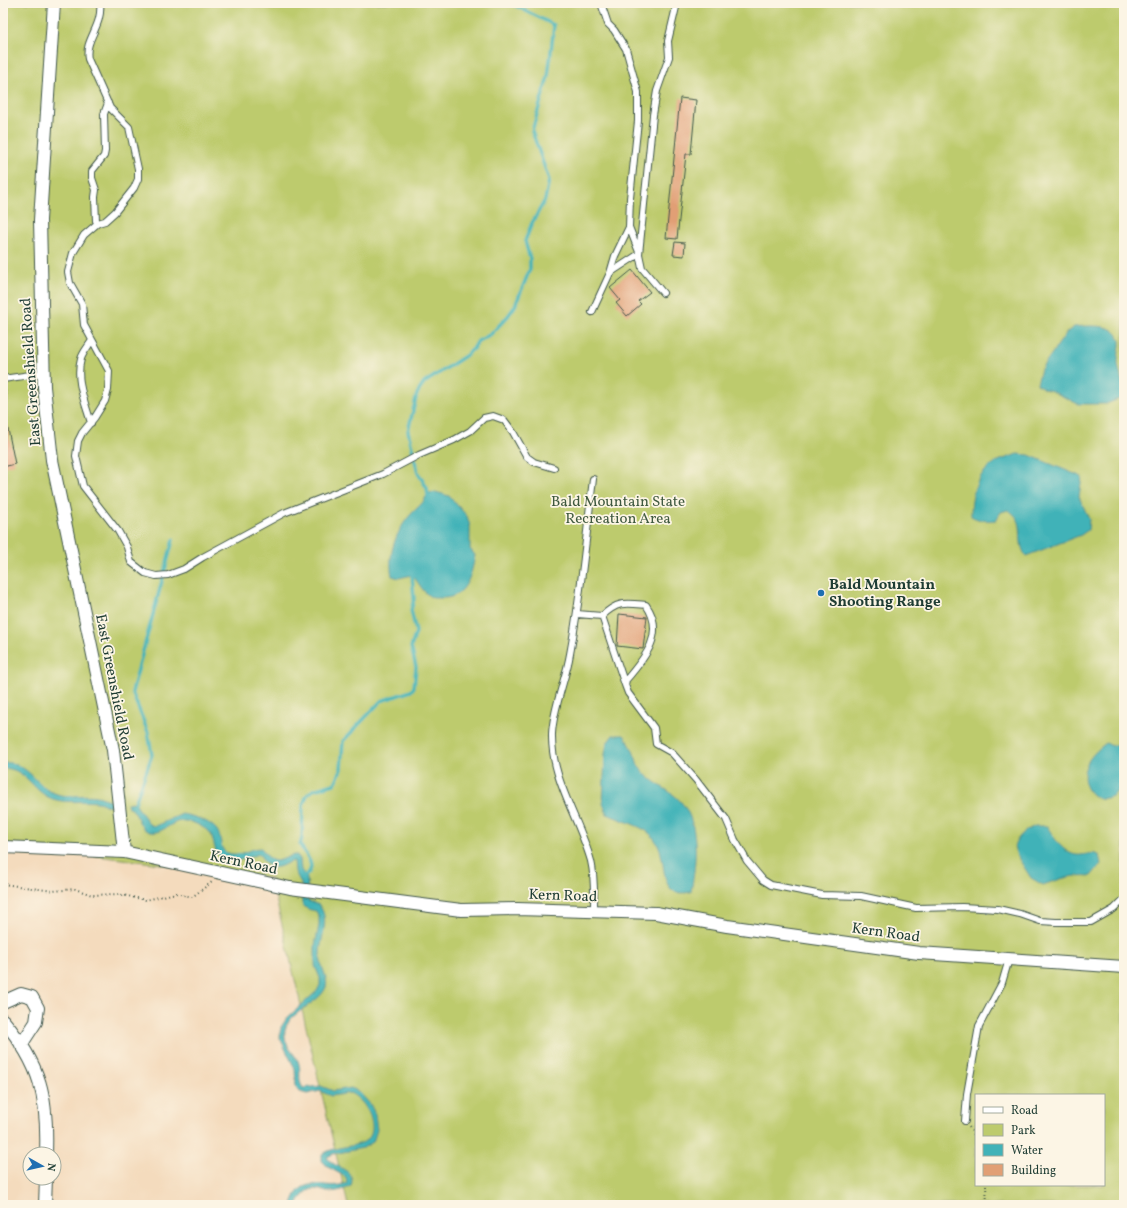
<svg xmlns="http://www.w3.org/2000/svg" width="1127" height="1208" font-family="Vollkorn,serif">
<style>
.green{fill:#bdcb6d;stroke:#6e8450;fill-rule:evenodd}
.water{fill:#41b2b8;stroke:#307876}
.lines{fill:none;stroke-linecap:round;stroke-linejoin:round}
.stream{stroke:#41b2b8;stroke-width:3.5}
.building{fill:#e19f74}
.lane-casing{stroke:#3f5549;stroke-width:8}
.street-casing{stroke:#3f5549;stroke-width:14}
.path{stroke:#3f5549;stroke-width:2;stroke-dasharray:1 3;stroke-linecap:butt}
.lane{stroke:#fff;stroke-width:6}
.street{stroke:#fff;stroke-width:12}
.poi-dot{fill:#1f6fb2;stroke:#fcf5e5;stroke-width:1.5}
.labels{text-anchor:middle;stroke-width:3.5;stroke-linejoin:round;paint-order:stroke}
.street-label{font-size:15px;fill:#1f3d34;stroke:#fcf5e5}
.park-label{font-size:15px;fill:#3f593f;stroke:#fcf5e5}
.poi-label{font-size:15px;font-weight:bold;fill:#1f3d34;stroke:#fcf5e5;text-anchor:start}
</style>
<rect width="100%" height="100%" fill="#fcf5e5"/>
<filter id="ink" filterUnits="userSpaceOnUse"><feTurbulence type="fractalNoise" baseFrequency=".025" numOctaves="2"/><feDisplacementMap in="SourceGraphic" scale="8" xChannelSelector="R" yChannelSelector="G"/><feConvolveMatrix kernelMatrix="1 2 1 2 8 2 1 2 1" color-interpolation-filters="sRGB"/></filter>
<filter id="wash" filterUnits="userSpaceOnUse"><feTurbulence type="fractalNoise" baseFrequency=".012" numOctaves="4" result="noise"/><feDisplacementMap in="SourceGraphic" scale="16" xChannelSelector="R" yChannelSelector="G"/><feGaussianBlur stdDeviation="0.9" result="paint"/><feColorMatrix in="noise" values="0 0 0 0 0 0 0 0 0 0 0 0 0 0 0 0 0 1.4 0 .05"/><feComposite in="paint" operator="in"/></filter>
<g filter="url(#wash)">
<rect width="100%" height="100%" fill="#f4dbbd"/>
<path class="green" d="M 3,3 L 1124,3 L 1124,1205 L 348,1205 L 271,878 L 3,844 ZM 976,1095 L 1104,1095 L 1104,1185 L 976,1185 Z"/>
<path class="water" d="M 1085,326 C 1098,326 1117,325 1120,341 C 1121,348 1117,356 1118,364 C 1120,376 1124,385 1124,397 L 1106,404 L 1078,404 L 1052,391 L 1044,389 L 1037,384 L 1041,369 L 1067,332 L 1074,327 Z
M 1017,454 L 1029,455 L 1082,477 L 1079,497 L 1089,519 L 1088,530 L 1081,535 L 1026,556 C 1014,539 1029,522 1008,510 L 1001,512 L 996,520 C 986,521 980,521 971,516 C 971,495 976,474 996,462 C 1002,459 1010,457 1017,454 Z
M 436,492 L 449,496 L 467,516 L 470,526 L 470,549 L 475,555 C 472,574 466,598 443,598 C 440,598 436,598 433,598 C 423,594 419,582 412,575 L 399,578 L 392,576 C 387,554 397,528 413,512 C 421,504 422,505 428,493 Z
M 613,735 L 624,735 C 629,742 632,748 635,756 C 637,760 637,765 640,768 C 648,780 664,787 675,796 C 702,818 696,862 691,892 C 662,898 666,874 661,854 C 660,846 655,839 649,833 C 641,826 618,819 607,814 L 603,803 L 605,754 L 607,743 Z
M 1124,742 L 1124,783 C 1120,787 1116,794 1112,796 C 1092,806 1079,783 1086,766 C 1090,756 1097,750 1106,743 L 1112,746 Z
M 3,762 C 33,764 34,787 57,794 C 76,800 93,789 111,802 L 112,807 C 106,807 103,802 97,802 C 80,800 62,805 46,796 C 29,785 25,769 3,768 Z
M 134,802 L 150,825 L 155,826 L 182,814 C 193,816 208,820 216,829 C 225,840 215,855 237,854 C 245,854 251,848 261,848 C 265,852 268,858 272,860 C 280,864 288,854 297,855 L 300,859 L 301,870 L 307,878 L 308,901 L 319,905 C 331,920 320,938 320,955 C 320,966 329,979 326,987 C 319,1006 281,1013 285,1037 C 286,1047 294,1053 298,1061 C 302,1070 297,1080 303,1088 L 321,1086 L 333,1091 L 351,1088 L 358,1091 L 370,1104 L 375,1114 L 377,1130 L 373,1142 L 363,1148 L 333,1154 L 327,1157 C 333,1169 357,1168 351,1186 C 345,1190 334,1192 327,1192 C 323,1191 319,1189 315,1189 C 307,1188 299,1199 298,1205 L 292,1204 C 302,1171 325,1192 347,1183 L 346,1177 L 328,1167 L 322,1161 L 322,1155 C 337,1141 380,1154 371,1119 C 368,1108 360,1098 350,1093 L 331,1096 L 320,1091 L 307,1094 L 300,1092 L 296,1087 L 295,1069 L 280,1038 L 281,1027 L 287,1018 L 317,991 L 320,985 L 320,978 L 315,966 L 315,945 L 319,925 L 319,917 L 316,911 L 307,909 L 302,904 L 301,883 L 295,872 L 294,861 C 284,863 277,872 267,864 C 263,862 262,857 259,854 L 237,861 L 221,857 L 216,852 L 211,833 C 203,827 192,820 182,821 C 171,821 160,837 147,831 C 137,826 138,810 128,807 L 127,803 Z
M 1035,826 L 1047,826 C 1054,838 1065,857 1081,855 C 1090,854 1090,852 1099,855 L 1101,864 L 1091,876 C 1073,874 1060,879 1043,885 L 1031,878 L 1017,856 L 1014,847 C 1018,836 1024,831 1035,826 Z"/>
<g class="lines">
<path class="stream" d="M 428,497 L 427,488 L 418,473 L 408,431 L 417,394 L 424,383 L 465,356 L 473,349 L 478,341 L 491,334 L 508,316 L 515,306 L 530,269 L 530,259 L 525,241 L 532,223 L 545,200 L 549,180 L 532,131 L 548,77 L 554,25 L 510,3
M 135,803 L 152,755 L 148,732 L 132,692 L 173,540
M 305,876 C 318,867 306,855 300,845 L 302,838 L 303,805 L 307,795 L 313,790 L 334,784 L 337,780 L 341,769 L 343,741 L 381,701 L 411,691 L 414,687 L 416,667 L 411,647 L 416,632 L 411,610 L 414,599 L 412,575 L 414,572"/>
</g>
<g id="blocks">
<path class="building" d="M 680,98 L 696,100 L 691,154 L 686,154 L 677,239 L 666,238 Z
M 675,242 L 685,243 L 684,256 L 673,255 Z
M 632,270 L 650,292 L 638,301 L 641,304 L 627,316 L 616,303 L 620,300 L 610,288 Z
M 7,424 L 15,464 L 3,467 L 3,425 Z
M 619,614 L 647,617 L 643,649 L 617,646 Z"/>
</g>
</g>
<g filter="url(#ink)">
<use href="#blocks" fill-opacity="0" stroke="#3f5549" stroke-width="1"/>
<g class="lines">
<defs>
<path id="lane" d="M 100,3 C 103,27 84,39 88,59 L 110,108 L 129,127 L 138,169 L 138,179 L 134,188 L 115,212 L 105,221 L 98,223 L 96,221 L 95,197 L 96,190 L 92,178 L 92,171 L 104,156 L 105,151 L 104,114 L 108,103
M 601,3 L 608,24 L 614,30 L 626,49 L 638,92 L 638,121 L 630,198 L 629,227 L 639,252
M 98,223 L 84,235 L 73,253 L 68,272 L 70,283 L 82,304 L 84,325 L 109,371 L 108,390 L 105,401 L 95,417 L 82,433 L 78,441 L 76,456 L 83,486 L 118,531 L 127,547 L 131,562 L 145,573 L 156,576 L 168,575 L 184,569 L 203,557 L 284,513 L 383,474 L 419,455 L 454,440 L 470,431 L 484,418 L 493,416 L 504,420 L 513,432 L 527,457 L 534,462 L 554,468
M 610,273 L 615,256 L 629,227
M 663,293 L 642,268 L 639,254 L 653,115 L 657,91 L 669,57 L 668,41 L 677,3
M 592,312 L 610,273 L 639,254
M 3,379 L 44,373
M 91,423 C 85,402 75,380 81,359 C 83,352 89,346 92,340
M 593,479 C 586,537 581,596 570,654 C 566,679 553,708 552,734 C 551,780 579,818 591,861 C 595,877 594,895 594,912
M 577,614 L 602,616 L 625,685 L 626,680 C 645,658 666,633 646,605 C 625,603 618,601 602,616
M 625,685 L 628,693 L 654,728 L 656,744 L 672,753 L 696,780 L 726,819 L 735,840 L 747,861 L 763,880 L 771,885 L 822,895 L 861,896 L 916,908 L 962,907 L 998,909 L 1020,914 L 1040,921 L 1056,922 L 1091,922 L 1114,909 L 1124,899
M 965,1121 L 967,1094 L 979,1026 L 1002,983 L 1009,959"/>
<path id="street" d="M 54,3 L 40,220 L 44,387 L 52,460 L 113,750 L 124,852
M 3,847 L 124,852 L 290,888 L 461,910 L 517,909 L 656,913 L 727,926 L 919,953 L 1124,967
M 3,1002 L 21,994 L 32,997 L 38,1008 L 36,1022 L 21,1045
M 3,1020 C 41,1065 48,1097 46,1154
M 45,1205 L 46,1178"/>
</defs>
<use href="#lane" class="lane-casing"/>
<use href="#street" class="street-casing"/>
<path class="path" d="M 3,4 L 4,3
M 5,411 L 7,408 L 5,386
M 3,884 L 53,891 L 75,889 L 92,895 L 118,894 L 146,900 L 176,893 L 192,897 L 212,882
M 969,1127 L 976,1138
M 986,1185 L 987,1205"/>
<use href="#lane" class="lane"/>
<use href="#street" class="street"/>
</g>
</g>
<circle class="poi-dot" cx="821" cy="593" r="4"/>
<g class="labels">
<g class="street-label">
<text transform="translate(30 372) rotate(-94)" y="5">East Greenshield Road</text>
<text transform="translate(115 687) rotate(79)" y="5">East Greenshield Road</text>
<text transform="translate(244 862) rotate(12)" y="5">Kern Road</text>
<text transform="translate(563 895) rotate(2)" y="5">Kern Road</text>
<text transform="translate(886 932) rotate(8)" y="5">Kern Road</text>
</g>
<g class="park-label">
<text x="618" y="506">Bald Mountain State<tspan x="618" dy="17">Recreation Area</tspan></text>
</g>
<g class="poi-label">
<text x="829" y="589">Bald Mountain<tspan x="829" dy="17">Shooting Range</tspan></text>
</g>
</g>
<rect width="1127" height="1208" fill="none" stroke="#fcf5e5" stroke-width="16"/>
<rect x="975" y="1094" width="130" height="92" fill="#fcf5e5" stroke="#a4ab9e"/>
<rect x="983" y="1107" width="20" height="6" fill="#ffffff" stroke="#a4ab9e"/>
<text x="1011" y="1114" font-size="12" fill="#1f3d34">Road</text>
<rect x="983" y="1124" width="20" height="12" fill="#bdcb6d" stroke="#a4ab9e"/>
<text x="1011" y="1134" font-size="12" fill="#1f3d34">Park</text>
<rect x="983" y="1144" width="20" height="12" fill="#41b2b8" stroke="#a4ab9e"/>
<text x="1011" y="1154" font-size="12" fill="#1f3d34">Water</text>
<rect x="983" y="1164" width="20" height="12" fill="#e19f74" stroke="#a4ab9e"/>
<text x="1011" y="1174" font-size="12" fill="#1f3d34">Building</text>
<g transform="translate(42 1166) rotate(98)"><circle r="19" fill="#fcf5e5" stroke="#a4ab9e"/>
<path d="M0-3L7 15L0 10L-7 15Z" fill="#1f6fb2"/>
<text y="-6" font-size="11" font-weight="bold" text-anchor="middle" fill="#1f3d34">N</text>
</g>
</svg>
